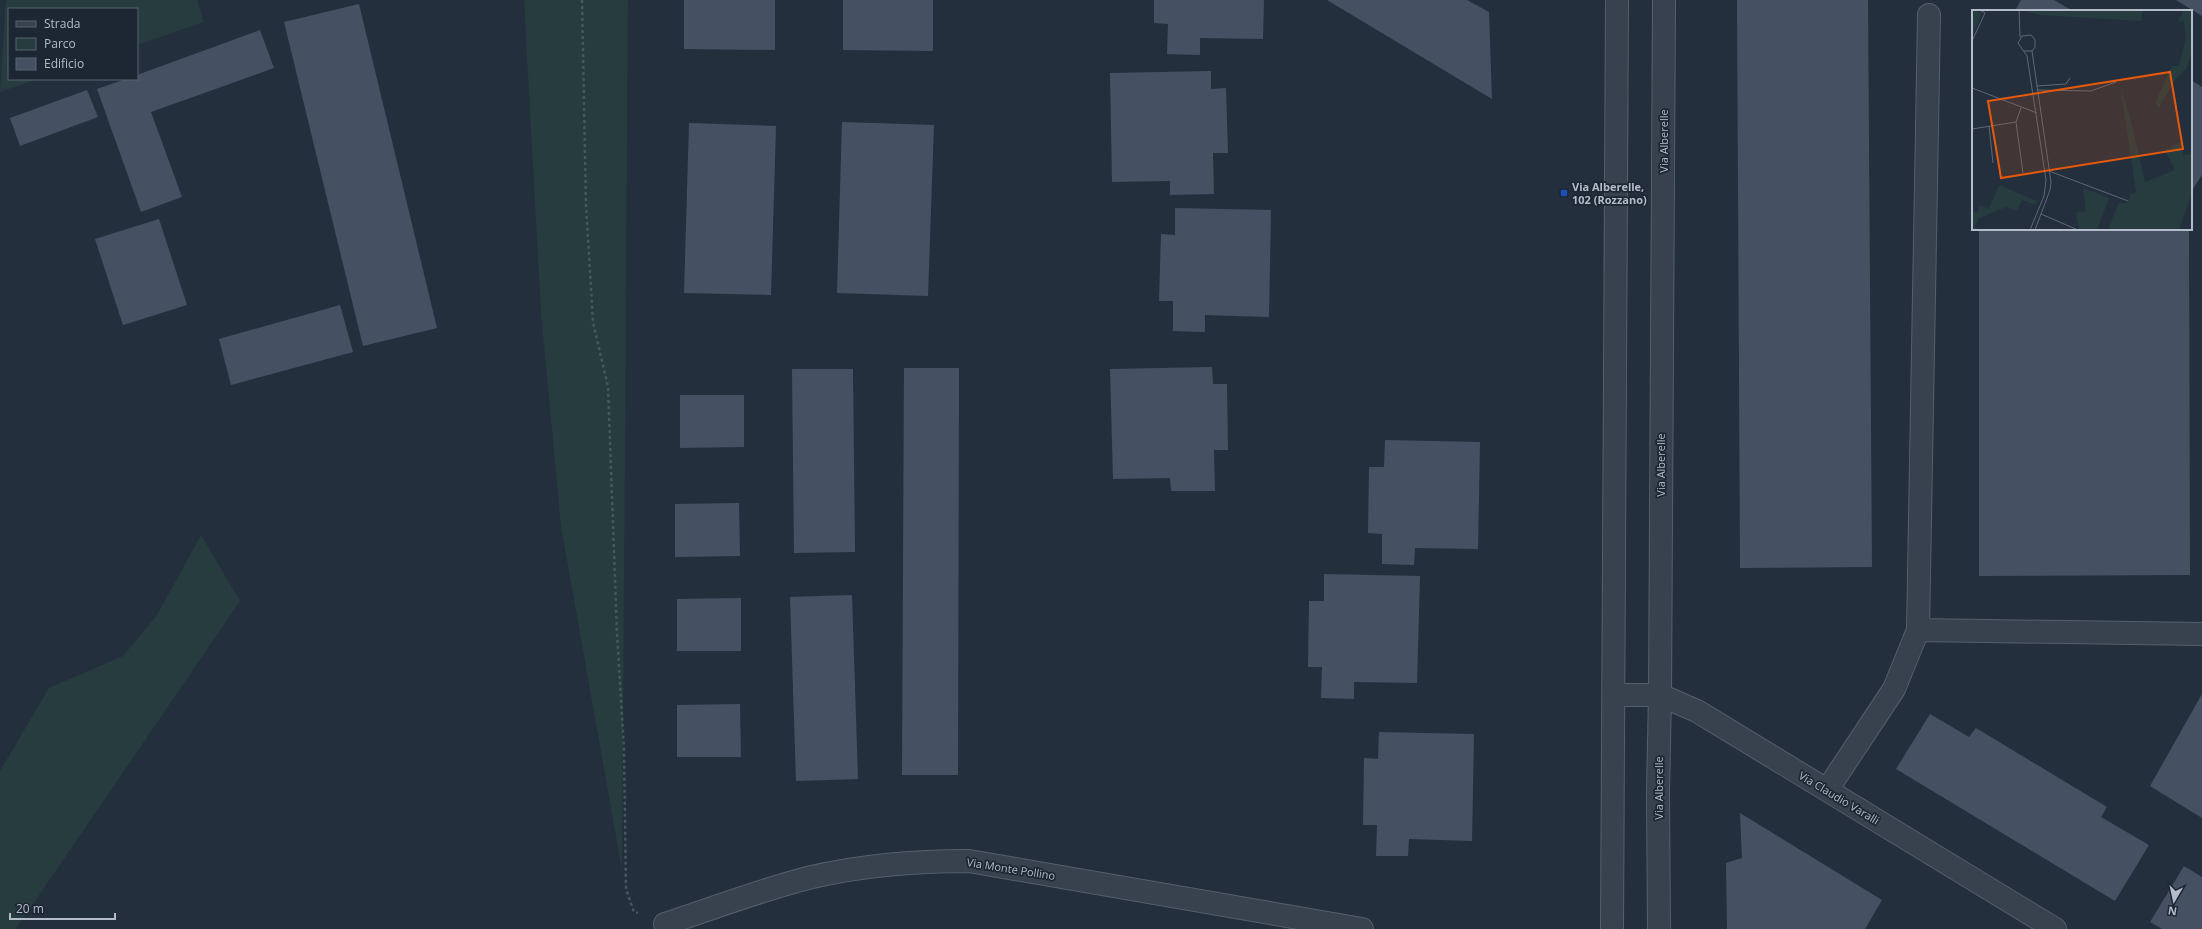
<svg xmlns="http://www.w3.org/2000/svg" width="2202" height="929" font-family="'Open Sans',sans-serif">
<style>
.green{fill:#263c3f}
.building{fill:#455162}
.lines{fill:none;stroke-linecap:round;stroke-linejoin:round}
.minor-casing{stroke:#565f6c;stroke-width:24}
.path{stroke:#44595c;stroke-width:2.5;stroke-dasharray:3 3;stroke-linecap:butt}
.minor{stroke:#38414e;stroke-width:22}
.transit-dot{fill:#1a4fb4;stroke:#1d2633;stroke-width:1.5}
.labels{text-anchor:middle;stroke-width:3.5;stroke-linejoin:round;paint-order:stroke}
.street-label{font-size:11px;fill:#b4bcc9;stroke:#1d2633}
.poi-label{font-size:11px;font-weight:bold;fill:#b4bcc9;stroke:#1d2633;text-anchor:start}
.inset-road{fill:none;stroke:#5e6776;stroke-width:1}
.view{fill:#e8590c;fill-opacity:0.15;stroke:#e8590c;stroke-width:2}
.inset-edge{fill:none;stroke:#b4bcc9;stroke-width:2}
</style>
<rect width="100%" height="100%" fill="#242f3e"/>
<path class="green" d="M 6,0 L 197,0 L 204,22 L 137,45 L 137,9 L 9,9 L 9,79 L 38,79 L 0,92 Z
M 524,0 L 628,0 L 622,870 L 561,526 L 541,313 Z
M 201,535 L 240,601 L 16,929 L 0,929 L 0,771 L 49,688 L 123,656 L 157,615 Z"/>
<path class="building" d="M 684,0 L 775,0 L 775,50 L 684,49 Z
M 843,0 L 933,0 L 933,51 L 843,50 Z
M 1154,0 L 1264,0 L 1263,39 L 1200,38 L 1200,55 L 1167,54 L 1168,24 L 1154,23 Z
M 1327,0 L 1467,0 L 1489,12 L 1492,99 Z
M 1737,0 L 1868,0 L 1872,567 L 1740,568 Z
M 2021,0 L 2054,0 L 2073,11 L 2015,11 Z
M 2176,0 L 2202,0 L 2202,16 Z
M 359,4 L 437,328 L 363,346 L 284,22 Z
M 260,30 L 274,68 L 151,112 L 182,197 L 141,212 L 97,89 L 126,79 L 137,79 L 137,75 Z
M 1211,71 L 1211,89 L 1226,88 L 1228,153 L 1213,153 L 1214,194 L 1170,195 L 1170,181 L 1112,182 L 1110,73 Z
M 2191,80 L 2202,87 L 2202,175 L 2191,192 Z
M 87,90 L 98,117 L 20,146 L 10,118 Z
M 842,122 L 934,125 L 928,296 L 837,293 Z
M 689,123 L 776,126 L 771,295 L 684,293 Z
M 1175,208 L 1271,210 L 1269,317 L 1205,315 L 1205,332 L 1173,331 L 1173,301 L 1159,301 L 1161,234 L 1175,235 Z
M 159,219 L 187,305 L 123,325 L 95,239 Z
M 1979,229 L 2189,229 L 2190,575 L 1979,576 Z
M 340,305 L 353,352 L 231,385 L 219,339 Z
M 1212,367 L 1213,384 L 1227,384 L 1228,450 L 1214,450 L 1215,491 L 1171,491 L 1170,478 L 1113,479 L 1110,369 Z
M 904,368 L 959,368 L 958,775 L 902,775 Z
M 792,369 L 853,369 L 855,552 L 794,553 Z
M 680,395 L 744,395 L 744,447 L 680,448 Z
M 1385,440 L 1480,442 L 1478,549 L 1415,548 L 1414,565 L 1382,564 L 1382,534 L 1368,533 L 1369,467 L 1384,467 Z
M 739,503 L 740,556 L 675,557 L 675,504 Z
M 1324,574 L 1420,576 L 1417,683 L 1354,682 L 1354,699 L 1321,698 L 1322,667 L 1308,667 L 1309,601 L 1324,601 Z
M 852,595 L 858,779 L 796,781 L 790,597 Z
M 741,598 L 741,651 L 677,651 L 677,599 Z
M 2202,694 L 2202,818 L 2150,786 Z
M 740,704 L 741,757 L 677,757 L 677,705 Z
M 1930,714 L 1969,737 L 1976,728 L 2107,807 L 2101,817 L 2149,845 L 2115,901 L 1896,769 Z
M 1379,732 L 1474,734 L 1472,841 L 1409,839 L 1408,856 L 1376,856 L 1377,825 L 1363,825 L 1364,758 L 1378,759 Z
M 1740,813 L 1882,900 L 1865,929 L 1727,929 L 1726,863 L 1742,858 Z
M 2184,866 L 2202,877 L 2202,929 L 2162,929 L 2150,922 Z"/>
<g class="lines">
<defs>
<path id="minor" d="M 1918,630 L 2202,634
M 1614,695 L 1660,695 L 1697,711 L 2055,929
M 1827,790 L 1894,689 L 1918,630 L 1929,15
M 665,924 C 714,908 763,889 812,877 C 864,865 916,861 969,861 L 1362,929
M 1612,929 L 1617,0
M 1659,929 L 1658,792 L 1660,695 L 1664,0"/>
</defs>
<use href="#minor" class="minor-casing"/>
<path class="path" d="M 582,0 L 586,205 L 593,322 L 608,387 L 617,633 L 624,749 L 626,889 L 634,912 L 638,913"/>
<use href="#minor" class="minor"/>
</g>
<rect class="transit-dot" x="1560" y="189" width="8" height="8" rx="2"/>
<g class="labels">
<g class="street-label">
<text transform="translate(1664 141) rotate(-90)" y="4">Via Alberelle</text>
<text transform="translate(1661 465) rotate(-90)" y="4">Via Alberelle</text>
<text transform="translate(1659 788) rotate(-90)" y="4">Via Alberelle</text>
<text transform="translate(1839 798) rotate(31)" y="4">Via Claudio Varalli</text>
<text transform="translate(1011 869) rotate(9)" y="4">Via Monte Pollino</text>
</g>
<g class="poi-label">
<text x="1572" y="191">Via Alberelle,<tspan x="1572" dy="13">102 (Rozzano)</tspan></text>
</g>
</g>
<g transform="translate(1972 10)">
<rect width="220" height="220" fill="#242f3e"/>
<path d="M 0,0 L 10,3 L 0,27 ZM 50,0 L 171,0 L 169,11 L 67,5 ZM 212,0 L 220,0 L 220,41 L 214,59 L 203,70 L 187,98 L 183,93 L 200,56 L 207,56 L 214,28 L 212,12 L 206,11 ZM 148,75 L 157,103 L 173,172 L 203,160 L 193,140 L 209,132 L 211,145 L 220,144 L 220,183 L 207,220 L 136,220 L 147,192 L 152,194 L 156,192 L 159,184 L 164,182 ZM 27,175 L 65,191 L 63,195 L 50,190 L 45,201 L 34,197 L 6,209 L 3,217 L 10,220 L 0,220 L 0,201 L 5,203 L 8,195 L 17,199 ZM 111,178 L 137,188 L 125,220 L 107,220 L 104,203 L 114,201 Z" fill="#263c3f"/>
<path class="inset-road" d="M 47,0 L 48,27M 0,31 L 13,3 L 8,0M 52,41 L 60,41 L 63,37 L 63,30 L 59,25 L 50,26 L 46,33 L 55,46 L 74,170 L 72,186 L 58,220M 60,41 L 79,172 L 78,180 L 63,220M 64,76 L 94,74 L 98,68M 0,78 L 65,103M 65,80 L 119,81 L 144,72M 49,98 L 44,112 L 51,163M 17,116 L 21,153M 0,119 L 44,112M 77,161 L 156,191M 69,204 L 106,220"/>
<path class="view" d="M 198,62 L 211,139 L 29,168 L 16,91 Z"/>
<rect width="220" height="220" class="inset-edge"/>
</g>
<rect x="8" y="8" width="130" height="72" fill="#1d2633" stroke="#59626f"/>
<rect x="16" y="21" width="20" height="6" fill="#38414e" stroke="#59626f"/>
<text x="44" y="28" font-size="12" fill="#b4bcc9">Strada</text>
<rect x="16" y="38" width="20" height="12" fill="#263c3f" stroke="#59626f"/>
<text x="44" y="48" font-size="12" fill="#b4bcc9">Parco</text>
<rect x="16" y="58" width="20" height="12" fill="#455162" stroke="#59626f"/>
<text x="44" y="68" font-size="12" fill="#b4bcc9">Edificio</text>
<g transform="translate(2174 901) rotate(189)" stroke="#1d2633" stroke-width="3" paint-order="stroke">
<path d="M0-3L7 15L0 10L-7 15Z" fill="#b4bcc9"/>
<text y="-6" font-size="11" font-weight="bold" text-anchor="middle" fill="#b4bcc9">N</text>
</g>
<path d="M10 913v6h105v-6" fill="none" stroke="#b4bcc9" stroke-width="2"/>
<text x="16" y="913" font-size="12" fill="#b4bcc9" stroke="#1d2633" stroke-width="3" paint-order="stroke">20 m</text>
</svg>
